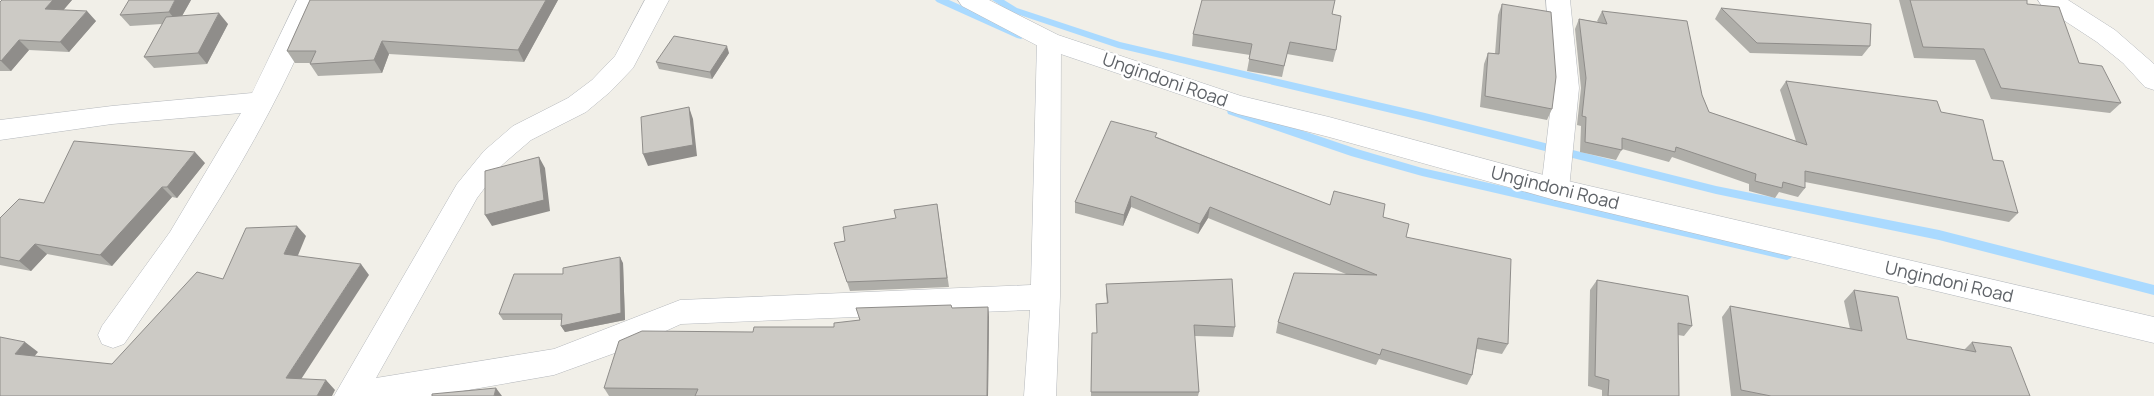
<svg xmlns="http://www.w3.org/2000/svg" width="2154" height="396" font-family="Manrope,sans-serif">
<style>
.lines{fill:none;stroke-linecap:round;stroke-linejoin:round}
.stream{fill:#aadaff;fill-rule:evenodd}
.minor-casing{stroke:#b5b8bc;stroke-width:1}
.secondary-casing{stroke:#b6babf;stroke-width:1}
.minor{fill:#fff;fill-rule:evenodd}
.secondary{fill:#fff;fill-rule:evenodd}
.wall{fill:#afaea9}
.shaded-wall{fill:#8f8d8a}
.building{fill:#cccac5;stroke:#8f8d8a}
.labels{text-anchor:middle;stroke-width:4.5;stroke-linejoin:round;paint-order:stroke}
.street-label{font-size:18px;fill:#5f6368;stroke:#fff}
</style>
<rect width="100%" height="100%" fill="#f1efe8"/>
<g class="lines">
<path class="stream" d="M 935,0 L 949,0 L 1025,34 L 1026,36 L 1021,39 L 1017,38 L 937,2 Z
M 992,0 L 1004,0 L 1017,8 L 1120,42 L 1425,113 L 1716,186 L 1939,230 L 2154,285 L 2154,295 L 1939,240 L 1716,194 L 1425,121 L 1118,48 L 1011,12 Z
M 1232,107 L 1357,149 L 1422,168 L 1787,250 L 1791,252 L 1793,255 L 1791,258 L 1787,260 L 1422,176 L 1351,156 L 1228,114 L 1227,111 L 1228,108 Z"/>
<defs>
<path id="minor" d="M 297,0 L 321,0 C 273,122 198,237 124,344 L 113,348 L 102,344 L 98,335 L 102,326 L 170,232 L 241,113 L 112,124 L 0,140 L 0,120 L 112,106 L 252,93 Z
M 645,0 L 669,0 L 633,68 L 610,92 L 586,112 L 531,140 L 502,165 L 477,198 L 376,378 L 554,349 L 680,300 L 1031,285 L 1037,41 L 1040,35 L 1049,33 L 1058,35 L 1061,41 L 1060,297 L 1056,396 L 1024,396 L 1030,310 L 681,324 L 626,349 L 554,375 L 434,396 L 334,396 L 457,184 L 484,151 L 513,126 L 568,98 L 592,80 L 615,56 Z
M 1546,0 L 1570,0 L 1579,88 L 1569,189 L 1565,196 L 1555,200 L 1545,196 L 1541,189 L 1553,88 Z
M 2038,0 L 2068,0 L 2115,30 L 2154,64 L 2154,90 L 2145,87 L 2123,63 L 2097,42 L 2042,6 Z"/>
<path id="secondary" d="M 958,0 L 989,0 L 1058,35 L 1241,96 L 1329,117 L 1555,178 L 2154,317 L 2154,343 L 1555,200 L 1329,137 L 1238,114 L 1040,47 L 962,6 Z"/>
</defs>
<use href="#minor" class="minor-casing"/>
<use href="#secondary" class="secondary-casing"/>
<use href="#minor" class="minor"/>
<use href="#secondary" class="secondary"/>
</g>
<path class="wall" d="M 72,0 L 63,10 L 96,21 L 69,52 L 29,50 L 11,71 L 0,71 L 0,2 Z
M 191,0 L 182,16 L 228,24 L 207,64 L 154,68 L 144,57 L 162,24 L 130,26 L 120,15 Z
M 310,0 L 558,0 L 524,62 L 389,54 L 382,73 L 318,76 L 310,64 L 310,63 L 295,63 L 287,51 Z
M 1899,0 L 2027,0 L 2027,4 L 2079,63 L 2121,103 L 2110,113 L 1991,99 L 1975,60 L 1914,58 Z
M 1502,4 L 1552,109 L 1547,120 L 1480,107 L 1484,64 L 1488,53 L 1495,54 L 1498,15 Z
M 1721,8 L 1870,46 L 1862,56 L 1750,53 L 1715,19 Z
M 1602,11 L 1702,95 L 1709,112 L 1796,141 L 1780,90 L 1786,81 L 1941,112 L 1993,160 L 2018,213 L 2009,222 L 1805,182 L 1805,188 L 1798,197 L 1779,192 L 1775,198 L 1749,191 L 1749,184 L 1672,157 L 1669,162 L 1622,149 L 1616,160 L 1580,152 L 1581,126 L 1577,125 L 1581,88 L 1575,29 L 1579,19 L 1598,22 L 1597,21 Z
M 1332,14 L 1336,50 L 1333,62 L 1287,54 L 1282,77 L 1247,71 L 1250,55 L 1192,46 L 1193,34 Z
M 729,53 L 712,79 L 659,69 L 656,62 Z
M 1157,137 L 1330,205 L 1383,217 L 1406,237 L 1508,344 L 1502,354 L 1477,349 L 1472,375 L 1467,385 L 1379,359 L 1376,365 L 1276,333 L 1278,322 L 1346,274 L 1208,218 L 1198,234 L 1131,207 L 1123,226 L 1075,213 L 1075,202 Z
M 205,163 L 177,198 L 172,197 L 112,266 L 47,254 L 31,271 L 0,265 L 0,218 L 44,203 Z
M 937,204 L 949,287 L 850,291 L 834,243 L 845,241 L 896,218 Z
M 623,263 L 625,320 L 565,332 L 561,326 L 561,320 L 503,320 L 499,314 L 563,274 Z
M 1597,280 L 1692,326 L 1684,336 L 1678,335 L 1679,396 L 1602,396 L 1602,390 L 1588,386 L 1590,290 Z
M 1106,284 L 1235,327 L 1233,337 L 1194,336 L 1199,392 L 1198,396 L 1091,396 L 1092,333 L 1097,333 L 1096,304 L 1107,303 L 1106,294 Z
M 1854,290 L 1907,339 L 1964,350 L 1972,342 L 2030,396 L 1731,396 L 1722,317 L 1730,306 L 1850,329 L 1844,301 Z
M 988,307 L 989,317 L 988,396 L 609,396 L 604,388 L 860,320 L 856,308 L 952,308 Z"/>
<path class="shaded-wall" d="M 53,0 L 72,0 L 55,20 L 45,9 Z
M 175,0 L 191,0 L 178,23 L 169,12 Z
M 546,0 L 558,0 L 524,62 L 518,50 Z
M 87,11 L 96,21 L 69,52 L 60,42 Z
M 219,13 L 228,24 L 207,64 L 198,53 Z
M 19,40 L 29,50 L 11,71 L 1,61 Z
M 382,41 L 389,54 L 382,73 L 374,60 Z
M 727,46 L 729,53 L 712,79 L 710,72 Z
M 689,107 L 693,119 L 697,156 L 648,166 L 643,154 Z
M 195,152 L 205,163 L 177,198 L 167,187 Z
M 539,157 L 545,168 L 550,211 L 492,226 L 485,215 Z
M 162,187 L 172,197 L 112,266 L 100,255 Z
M 1131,196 L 1131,207 L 1123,226 L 1124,215 Z
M 1210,207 L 1208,218 L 1198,234 L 1200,224 Z
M 297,226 L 306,236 L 294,265 L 284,254 Z
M 35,244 L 47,254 L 31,271 L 19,261 Z
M 620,257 L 623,263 L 625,320 L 565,332 L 561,326 Z
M 361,264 L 369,275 L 296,387 L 286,378 Z
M 988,307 L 989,317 L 988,396 L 987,396 Z
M 25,342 L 38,352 L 28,364 L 15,354 Z
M 326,380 L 335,390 L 332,396 L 317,396 Z
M 496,388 L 502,396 L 494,396 Z"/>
<path class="building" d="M 2,0 L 53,0 L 45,9 L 87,11 L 60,42 L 19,40 L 1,61 L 0,60 L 0,2 Z
M 129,0 L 175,0 L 169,12 L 120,15 Z
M 310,0 L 546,0 L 518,50 L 382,41 L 374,60 L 310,64 L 316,51 L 287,51 Z
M 1202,0 L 1335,0 L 1332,14 L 1341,16 L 1336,50 L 1290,42 L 1284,66 L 1249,59 L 1252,44 L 1193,34 Z
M 1910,0 L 2027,0 L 2027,4 L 2059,7 L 2079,63 L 2102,66 L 2121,103 L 2001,88 L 1984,49 L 1923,47 Z
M 1502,4 L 1551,12 L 1556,77 L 1552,109 L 1485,96 L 1488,53 L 1499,54 Z
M 1721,8 L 1871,24 L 1870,46 L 1757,43 Z
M 1602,11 L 1687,21 L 1702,95 L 1709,112 L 1807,145 L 1786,81 L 1937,101 L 1941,112 L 1983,120 L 1993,160 L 2003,161 L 2018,213 L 1805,171 L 1805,188 L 1783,182 L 1782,188 L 1755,181 L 1756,174 L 1676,147 L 1675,152 L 1622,138 L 1622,150 L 1585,142 L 1586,117 L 1582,116 L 1586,78 L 1579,19 L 1607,24 Z
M 219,13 L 198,53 L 144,57 L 166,17 Z
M 674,36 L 727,46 L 710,72 L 656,62 Z
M 689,107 L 693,145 L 643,154 L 641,117 Z
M 1111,121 L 1157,133 L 1155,137 L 1330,205 L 1334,191 L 1385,204 L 1383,217 L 1409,224 L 1406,237 L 1511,259 L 1508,344 L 1478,338 L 1472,375 L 1382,349 L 1380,355 L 1278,322 L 1294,273 L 1377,275 L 1210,207 L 1200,224 L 1131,196 L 1124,215 L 1075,202 Z
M 74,141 L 195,152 L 167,187 L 162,187 L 100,255 L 35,244 L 19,261 L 0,257 L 0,218 L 19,199 L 44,203 Z
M 539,157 L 544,200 L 485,215 L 485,171 Z
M 937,204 L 947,278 L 847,282 L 834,243 L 845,241 L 843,227 L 896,218 L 894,210 Z
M 297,226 L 284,254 L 361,264 L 286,378 L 326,380 L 317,396 L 0,396 L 0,337 L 25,342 L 15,354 L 112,364 L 197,272 L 223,279 L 246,228 Z
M 620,257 L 621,313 L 561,326 L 562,314 L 499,314 L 514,274 L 563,274 L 563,268 Z
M 1232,279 L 1235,327 L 1194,325 L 1199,392 L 1091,392 L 1092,333 L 1097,333 L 1096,304 L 1108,303 L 1106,284 Z
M 1597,280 L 1688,296 L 1692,326 L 1678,323 L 1679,396 L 1608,396 L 1609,380 L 1595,376 Z
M 1854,290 L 1898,297 L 1907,339 L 1976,352 L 1972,342 L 2011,347 L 2030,396 L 1771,396 L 1741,390 L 1730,306 L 1862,331 Z
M 951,305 L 952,308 L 988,307 L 987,396 L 695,396 L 698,389 L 604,388 L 619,341 L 642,331 L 753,332 L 754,327 L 834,327 L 834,323 L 860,320 L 856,308 Z
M 496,388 L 494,396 L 432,396 L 432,394 Z"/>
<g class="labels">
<g class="street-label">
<text transform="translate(1165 80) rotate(19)" y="6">Ungindoni Road</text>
<text transform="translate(1555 188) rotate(14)" y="6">Ungindoni Road</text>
<text transform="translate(1949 282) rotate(13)" y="6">Ungindoni Road</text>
</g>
</g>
</svg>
